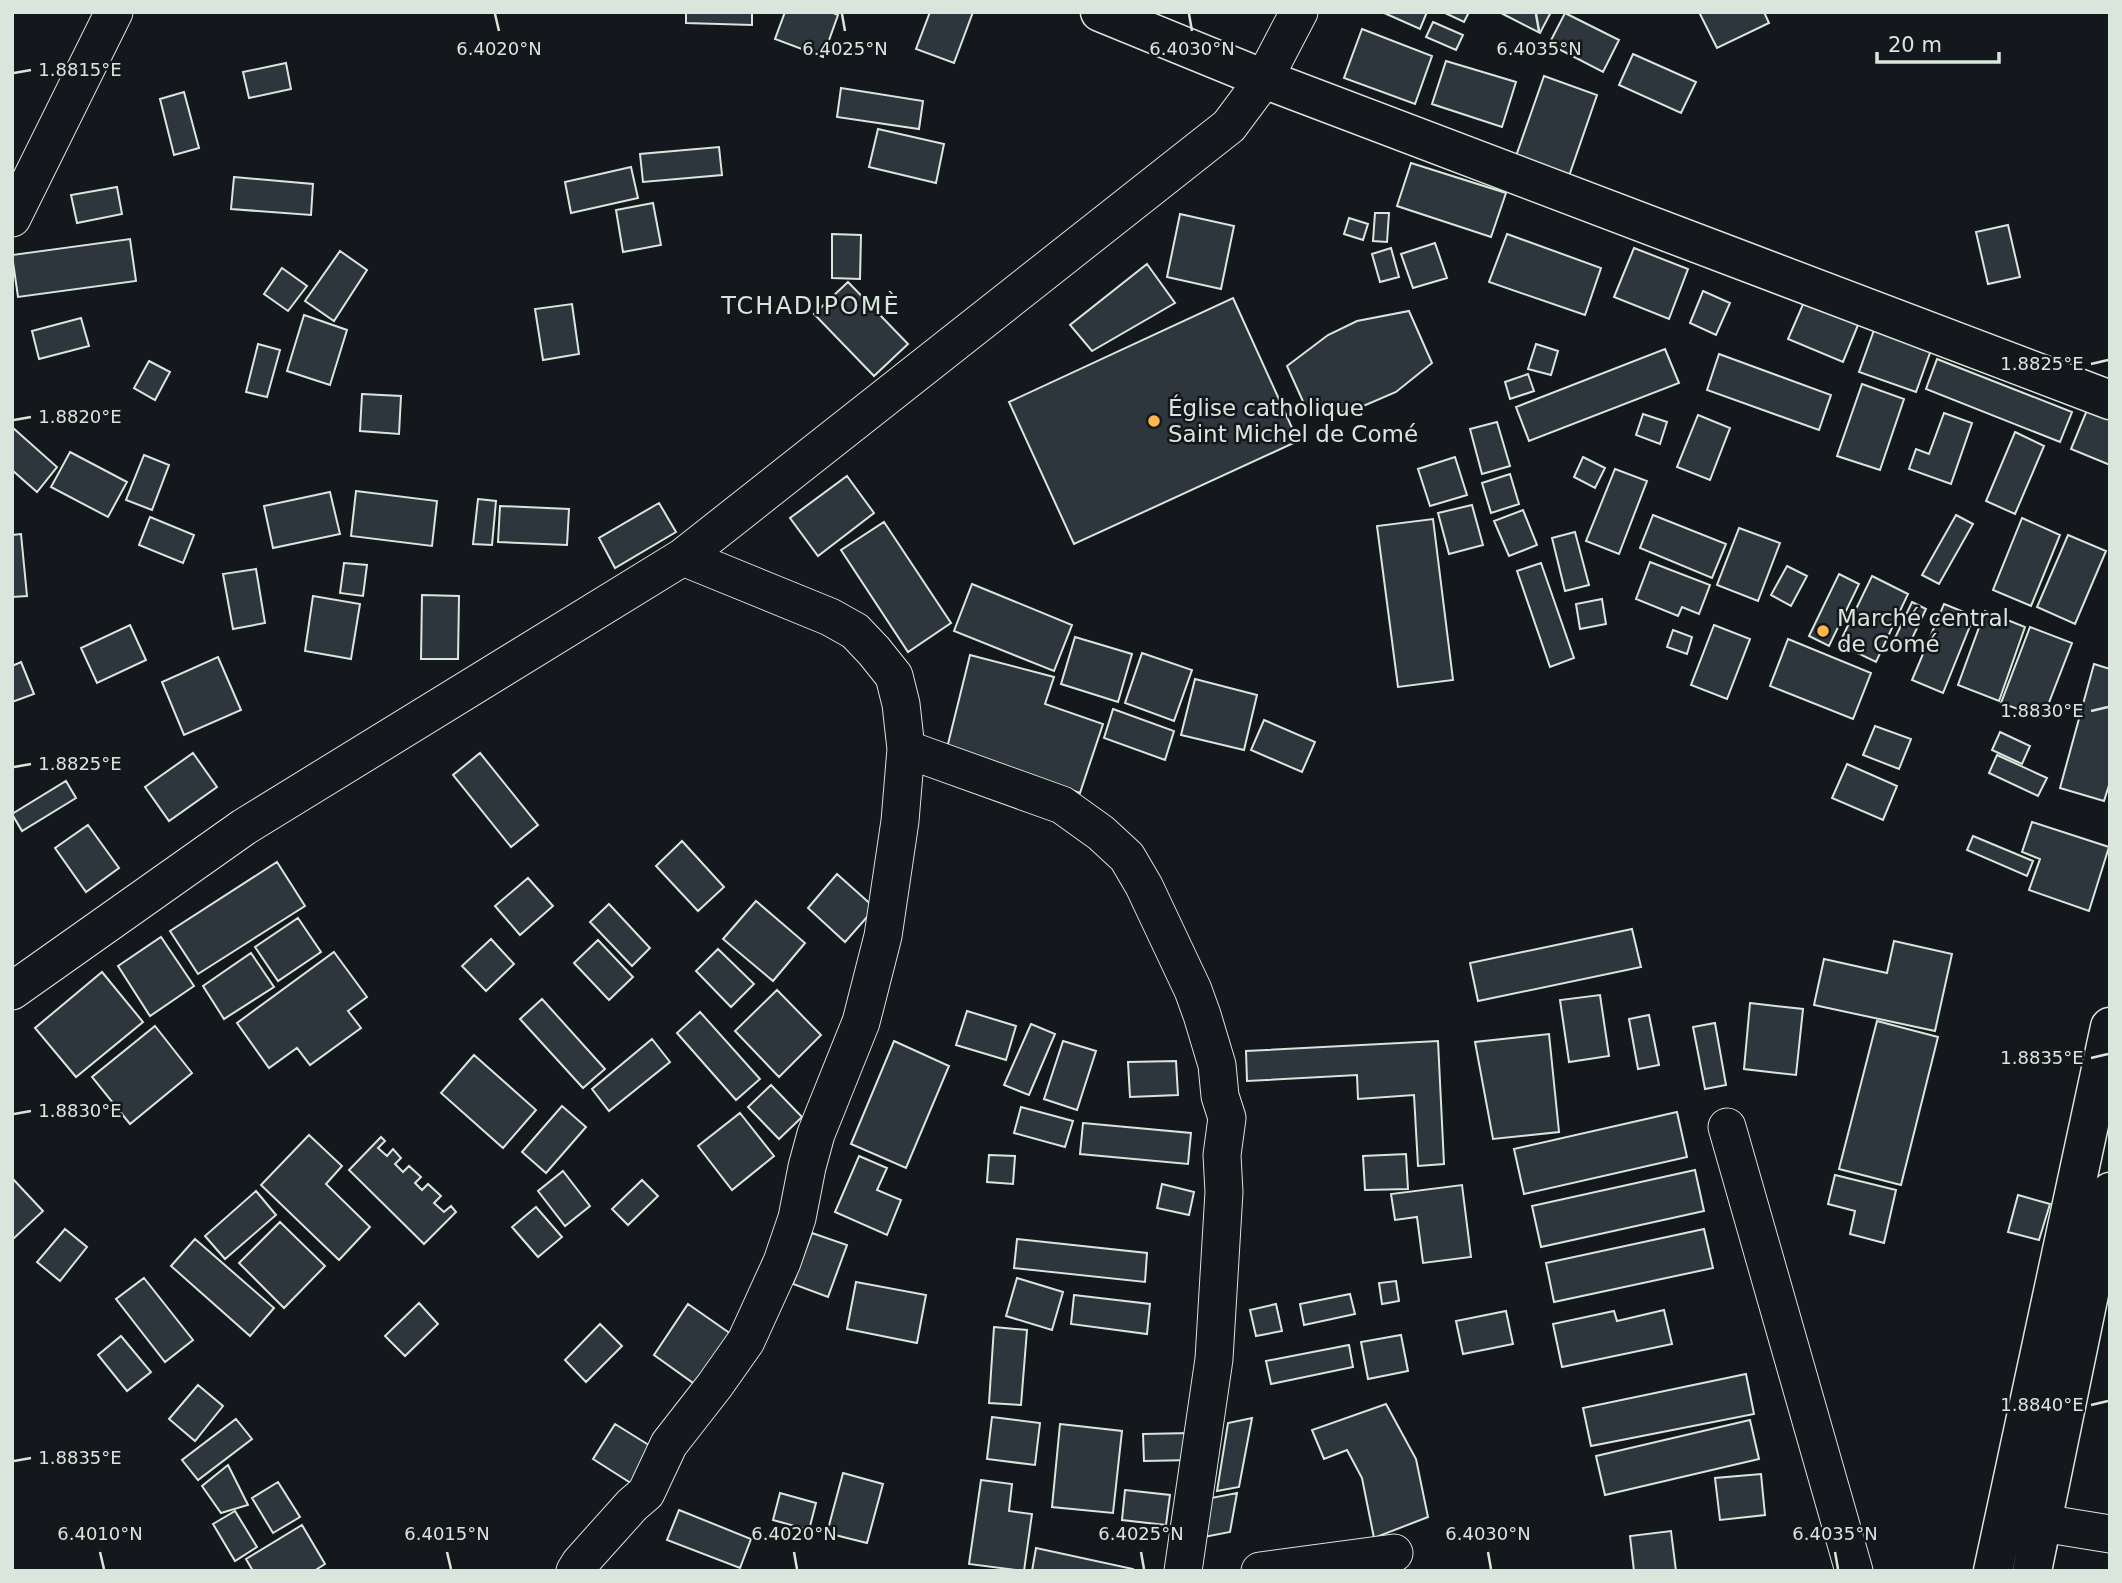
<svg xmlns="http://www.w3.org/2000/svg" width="2122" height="1583" font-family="'DejaVu Sans',sans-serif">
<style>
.building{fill:#2c363c;stroke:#d8e6dc;stroke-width:2}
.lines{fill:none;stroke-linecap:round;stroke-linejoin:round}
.minor-casing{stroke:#d8e6dc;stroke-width:39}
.primary-casing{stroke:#d8e6dc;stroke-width:41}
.minor{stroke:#14181c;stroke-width:37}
.primary{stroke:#14181c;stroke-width:38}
.ticks{fill:none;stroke:#d8e6dc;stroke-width:2.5}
.poi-dot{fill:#ffb74d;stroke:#14181c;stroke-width:2.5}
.labels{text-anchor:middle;stroke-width:5;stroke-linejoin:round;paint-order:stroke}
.poi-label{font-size:23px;fill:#d8e6dc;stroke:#14181c;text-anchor:start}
.neighbourhood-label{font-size:24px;letter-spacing:2px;fill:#d8e6dc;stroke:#14181c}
.ticks-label{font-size:18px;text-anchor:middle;fill:#d8e6dc;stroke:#14181c;stroke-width:5;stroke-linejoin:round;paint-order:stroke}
</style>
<rect width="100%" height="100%" fill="#14181c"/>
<path class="building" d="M 686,12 L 752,12 L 752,25 L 686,23 Z
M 785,12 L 831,12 L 838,15 L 823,57 L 775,39 Z
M 930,12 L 973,12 L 954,63 L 916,49 Z
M 1382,12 L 1427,12 L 1420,29 Z
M 1443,12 L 1469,12 L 1464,22 Z
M 1499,12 L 1551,12 L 1540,33 Z
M 1699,12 L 1764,12 L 1769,23 L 1717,48 Z
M 1565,13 L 1619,40 L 1603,72 L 1549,44 Z
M 1433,22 L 1463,35 L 1456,50 L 1426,37 Z
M 1362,29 L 1432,56 L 1415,104 L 1344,78 Z
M 1633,54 L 1696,82 L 1681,113 L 1619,85 Z
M 1446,61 L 1516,82 L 1502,127 L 1432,104 Z
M 286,63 L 291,89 L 249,98 L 243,72 Z
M 1544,76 L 1597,95 L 1568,179 L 1515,159 Z
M 841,88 L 923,101 L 919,129 L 837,117 Z
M 184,92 L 199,148 L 174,155 L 160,99 Z
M 878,129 L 944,144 L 936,183 L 869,167 Z
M 719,147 L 722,175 L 643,182 L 640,154 Z
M 1411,163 L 1506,193 L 1491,237 L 1397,206 Z
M 631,167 L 638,198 L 571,213 L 565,182 Z
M 234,177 L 313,184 L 311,215 L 231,209 Z
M 117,187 L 122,214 L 77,223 L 71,195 Z
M 653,203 L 661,245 L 623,252 L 616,210 Z
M 1375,213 L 1389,213 L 1387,242 L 1373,241 Z
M 1180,214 L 1234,226 L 1221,289 L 1167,277 Z
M 1349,218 L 1368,224 L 1363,240 L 1344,234 Z
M 2008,225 L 2020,277 L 1988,284 L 1976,232 Z
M 832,234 L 861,235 L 860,279 L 832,278 Z
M 1507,234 L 1601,268 L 1585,315 L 1489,282 Z
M 130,239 L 136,281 L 18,297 L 12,255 Z
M 1435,243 L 1447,278 L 1413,288 L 1401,254 Z
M 1391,248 L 1399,277 L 1380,282 L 1372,254 Z
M 1634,248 L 1688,269 L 1669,319 L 1614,297 Z
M 340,251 L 367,270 L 334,321 L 305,301 Z
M 1147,264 L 1175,303 L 1092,351 L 1070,325 Z
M 282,268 L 307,286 L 288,311 L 264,294 Z
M 848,282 L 908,344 L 874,376 L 814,314 Z
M 1703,291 L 1730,303 L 1716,335 L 1690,323 Z
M 1233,298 L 1298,441 L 1074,544 L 1009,402 Z
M 1804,302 L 1858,325 L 1843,362 L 1788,339 Z
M 572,304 L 579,354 L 543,360 L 535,309 Z
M 1409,311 L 1432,363 L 1396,392 L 1354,410 L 1310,417 L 1287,366 L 1328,335 L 1357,321 Z
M 304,315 L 347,330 L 330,385 L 287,371 Z
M 81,318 L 89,346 L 39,359 L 32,331 Z
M 1874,330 L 1931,350 L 1916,392 L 1859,372 Z
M 258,344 L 280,350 L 267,397 L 246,392 Z
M 1536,344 L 1558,351 L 1551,375 L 1528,369 Z
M 1665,349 L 1679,383 L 1529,441 L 1516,407 Z
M 1719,354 L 1831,395 L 1819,430 L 1707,390 Z
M 1937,359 L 2072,412 L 2060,442 L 1926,389 Z
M 149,361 L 170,372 L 155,400 L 134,388 Z
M 1528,374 L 1534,391 L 1510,399 L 1505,382 Z
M 1862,384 L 1904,399 L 1880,470 L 1837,456 Z
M 362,394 L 401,396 L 399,434 L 360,431 Z
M 2087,410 L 2110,419 L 2110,465 L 2071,449 Z
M 1944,413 L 1972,423 L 1951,484 L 1909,469 L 1916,449 L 1929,454 Z
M 1643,414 L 1667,422 L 1660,444 L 1636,435 Z
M 1698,415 L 1730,428 L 1710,480 L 1677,467 Z
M 1497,422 L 1510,466 L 1482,474 L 1470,429 Z
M 12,427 L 57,467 L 37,492 L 12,470 Z
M 2015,432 L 2044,446 L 2015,514 L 1986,501 Z
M 70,452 L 127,482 L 108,517 L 51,487 Z
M 144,455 L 169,465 L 152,510 L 126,500 Z
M 1455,457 L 1467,495 L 1430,506 L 1418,469 Z
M 1583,457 L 1605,468 L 1595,488 L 1574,477 Z
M 1615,469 L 1647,481 L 1619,554 L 1586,541 Z
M 1510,474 L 1519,504 L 1491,513 L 1482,483 Z
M 847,476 L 874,513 L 818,556 L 790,518 Z
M 356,491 L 437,501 L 432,546 L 351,536 Z
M 330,492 L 340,534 L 273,548 L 264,506 Z
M 478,499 L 496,501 L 492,545 L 473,544 Z
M 659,503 L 676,532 L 615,568 L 599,538 Z
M 1472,505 L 1483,545 L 1449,554 L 1438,513 Z
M 500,506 L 569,509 L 567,545 L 498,542 Z
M 1523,510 L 1537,545 L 1509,556 L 1494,521 Z
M 1653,515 L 1726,544 L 1712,578 L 1640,548 Z
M 1956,515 L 1973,524 L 1939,584 L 1922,575 Z
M 150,517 L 194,535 L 183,563 L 139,545 Z
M 2022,518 L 2060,535 L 2031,606 L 1993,590 Z
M 1433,519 L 1453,680 L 1398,687 L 1377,526 Z
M 884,522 L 951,623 L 908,652 L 841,550 Z
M 1739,528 L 1780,543 L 1758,601 L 1717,585 Z
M 1575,532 L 1589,585 L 1565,591 L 1552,538 Z
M 21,534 L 27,596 L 12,597 L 12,535 Z
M 2068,535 L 2106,551 L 2075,624 L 2037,607 Z
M 1650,562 L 1710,585 L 1699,614 L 1682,607 L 1678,616 L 1636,599 Z
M 344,563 L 367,565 L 363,596 L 340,593 Z
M 1541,563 L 1574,658 L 1550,667 L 1517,571 Z
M 1787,566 L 1807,576 L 1791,606 L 1771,595 Z
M 256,569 L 265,623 L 233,629 L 223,574 Z
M 1839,574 L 1859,584 L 1829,646 L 1809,636 Z
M 1872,576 L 1908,594 L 1876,662 L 1839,644 Z
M 972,584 L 1072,625 L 1054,671 L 954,631 Z
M 422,595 L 459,596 L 458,659 L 421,659 Z
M 313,596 L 360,604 L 351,659 L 305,651 Z
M 1602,599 L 1606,624 L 1580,629 L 1576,604 Z
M 1912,602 L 1926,609 L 1909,645 L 1895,638 Z
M 1944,604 L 1974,616 L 1943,693 L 1912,680 Z
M 1985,611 L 2025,627 L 1999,701 L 1958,685 Z
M 130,625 L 146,660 L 97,683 L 81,648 Z
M 1714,625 L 1750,639 L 1727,699 L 1691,685 Z
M 2030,627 L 2072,643 L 2043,718 L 2001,703 Z
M 1673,630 L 1692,637 L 1687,654 L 1667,647 Z
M 1075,637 L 1132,654 L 1118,702 L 1061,684 Z
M 1788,639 L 1871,673 L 1853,719 L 1770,686 Z
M 1142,653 L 1192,670 L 1174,721 L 1125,703 Z
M 970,655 L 1054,677 L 1045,704 L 1103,724 L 1080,793 L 947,748 Z
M 218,657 L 241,710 L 184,735 L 162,682 Z
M 21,662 L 34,694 L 12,702 L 12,666 Z
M 2094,664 L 2110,669 L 2110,782 L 2104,801 L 2060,788 Z
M 1195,679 L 1257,695 L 1244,750 L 1181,735 Z
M 1113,709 L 1174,731 L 1165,760 L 1104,738 Z
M 1264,720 L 1315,742 L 1302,772 L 1251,750 Z
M 1875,726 L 1911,739 L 1899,769 L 1863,755 Z
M 2000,732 L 2030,746 L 2022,764 L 1992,750 Z
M 193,753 L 217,787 L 169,821 L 145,787 Z
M 480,753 L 538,825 L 511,847 L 453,775 Z
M 1997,755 L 2047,778 L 2038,796 L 1989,773 Z
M 1847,764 L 1897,786 L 1883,820 L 1832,798 Z
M 66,781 L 76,798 L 22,831 L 12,814 Z
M 2032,822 L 2109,847 L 2089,911 L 2029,890 L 2040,859 L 2022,852 Z
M 88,825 L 119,868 L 86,892 L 55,848 Z
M 1973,836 L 2033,861 L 2027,876 L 1967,850 Z
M 682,841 L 724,887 L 698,911 L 656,866 Z
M 277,862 L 305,906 L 198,974 L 170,931 Z
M 837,874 L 875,908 L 845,942 L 808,908 Z
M 528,878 L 553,906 L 520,935 L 495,906 Z
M 756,901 L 805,943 L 773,981 L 723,939 Z
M 609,904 L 650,948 L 632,966 L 590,922 Z
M 298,918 L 321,952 L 278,981 L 255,947 Z
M 1632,929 L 1641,967 L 1478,1001 L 1470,963 Z
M 161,937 L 194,986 L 150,1016 L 118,966 Z
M 491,939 L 514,964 L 486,991 L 462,966 Z
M 598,940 L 633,977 L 609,1000 L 574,963 Z
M 1894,941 L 1952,954 L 1935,1031 L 1814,1005 L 1824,959 L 1887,973 Z
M 718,949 L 754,984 L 731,1007 L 696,971 Z
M 334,952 L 367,997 L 348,1011 L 361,1028 L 310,1065 L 297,1048 L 269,1068 L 237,1023 Z
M 251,953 L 274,987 L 224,1019 L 203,986 Z
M 102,972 L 143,1022 L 76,1077 L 35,1028 Z
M 777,990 L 821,1035 L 779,1077 L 735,1031 Z
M 1600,995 L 1609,1056 L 1569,1062 L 1560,1000 Z
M 542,999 L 605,1069 L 583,1088 L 520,1019 Z
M 1750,1003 L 1803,1009 L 1796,1075 L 1744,1069 Z
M 967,1011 L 1016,1026 L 1006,1060 L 956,1045 Z
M 700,1012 L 760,1079 L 736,1100 L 677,1033 Z
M 1649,1015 L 1659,1065 L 1638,1069 L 1629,1019 Z
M 1877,1021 L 1938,1037 L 1901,1185 L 1839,1169 Z
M 1715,1023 L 1726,1085 L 1705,1089 L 1693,1027 Z
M 1031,1024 L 1055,1034 L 1029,1095 L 1004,1085 Z
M 155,1026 L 192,1073 L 130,1124 L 92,1077 Z
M 1549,1034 L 1559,1132 L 1493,1139 L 1475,1042 Z
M 652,1039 L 670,1062 L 609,1111 L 592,1089 Z
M 894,1041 L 949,1066 L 906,1168 L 851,1144 Z
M 1063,1041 L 1096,1051 L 1077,1110 L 1044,1099 Z
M 1438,1041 L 1444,1164 L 1418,1166 L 1414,1095 L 1358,1099 L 1357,1075 L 1247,1081 L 1246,1051 Z
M 474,1055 L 536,1110 L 503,1148 L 441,1093 Z
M 1176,1061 L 1178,1095 L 1130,1097 L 1128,1062 Z
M 771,1085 L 802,1117 L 779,1139 L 748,1107 Z
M 562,1106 L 586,1127 L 546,1173 L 522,1152 Z
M 1021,1107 L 1073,1121 L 1065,1147 L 1014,1133 Z
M 1677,1112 L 1687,1157 L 1524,1194 L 1514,1149 Z
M 740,1113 L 774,1156 L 732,1190 L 698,1146 Z
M 1083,1123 L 1191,1133 L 1188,1164 L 1080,1154 Z
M 309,1135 L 342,1166 L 326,1184 L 370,1227 L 339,1260 L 261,1185 Z
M 381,1137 L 385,1141 L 378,1148 L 387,1156 L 393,1149 L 401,1158 L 395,1164 L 403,1172 L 409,1166 L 421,1177 L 415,1183 L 422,1190 L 428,1184 L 441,1196 L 434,1203 L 444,1212 L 451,1206 L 456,1212 L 424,1244 L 349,1170 Z
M 1406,1154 L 1408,1189 L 1365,1190 L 1363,1156 Z
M 989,1155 L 1015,1156 L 1013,1184 L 987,1182 Z
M 859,1156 L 887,1168 L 877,1190 L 901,1200 L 887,1235 L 835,1212 Z
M 1695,1170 L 1704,1211 L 1541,1247 L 1532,1206 Z
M 563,1171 L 590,1206 L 565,1226 L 538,1191 Z
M 1835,1175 L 1896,1190 L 1884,1243 L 1850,1234 L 1855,1211 L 1828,1204 Z
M 12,1178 L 43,1211 L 12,1240 Z
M 642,1180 L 658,1196 L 628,1225 L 612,1209 Z
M 1162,1184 L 1194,1192 L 1189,1215 L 1157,1208 Z
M 1462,1185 L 1471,1257 L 1423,1263 L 1417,1217 L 1395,1220 L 1391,1194 Z
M 256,1191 L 276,1215 L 225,1259 L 205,1236 Z
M 2018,1195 L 2050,1204 L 2039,1240 L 2008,1232 Z
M 536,1207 L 562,1237 L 538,1257 L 512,1227 Z
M 280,1222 L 325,1266 L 284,1308 L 239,1263 Z
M 65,1229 L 87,1247 L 60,1281 L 37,1262 Z
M 1704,1229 L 1713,1268 L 1554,1302 L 1546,1263 Z
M 812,1233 L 847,1245 L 828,1297 L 793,1284 Z
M 195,1239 L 274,1308 L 250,1336 L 171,1266 Z
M 1017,1239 L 1147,1253 L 1145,1282 L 1014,1268 Z
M 144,1278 L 193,1340 L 165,1362 L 116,1299 Z
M 1017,1278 L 1063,1292 L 1052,1330 L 1006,1316 Z
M 1396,1281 L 1399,1301 L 1382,1304 L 1379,1283 Z
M 856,1282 L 926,1295 L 917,1343 L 847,1329 Z
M 1350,1294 L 1355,1314 L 1304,1325 L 1300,1304 Z
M 1074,1295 L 1150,1304 L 1147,1334 L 1071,1324 Z
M 419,1303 L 438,1324 L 405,1356 L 385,1336 Z
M 688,1304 L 731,1334 L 696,1385 L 654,1355 Z
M 1276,1304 L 1282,1331 L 1256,1336 L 1250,1310 Z
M 1664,1310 L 1672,1344 L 1562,1367 L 1553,1324 L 1614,1311 L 1617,1321 Z
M 1506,1311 L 1513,1344 L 1463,1354 L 1456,1321 Z
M 600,1324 L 622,1346 L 586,1382 L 565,1360 Z
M 994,1327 L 1027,1330 L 1021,1405 L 989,1403 Z
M 1401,1335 L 1408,1371 L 1368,1379 L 1361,1342 Z
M 121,1336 L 151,1372 L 127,1391 L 98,1355 Z
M 1349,1345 L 1353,1367 L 1271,1384 L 1266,1361 Z
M 1746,1374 L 1754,1414 L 1591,1446 L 1583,1408 Z
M 198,1385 L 223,1406 L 195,1441 L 169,1419 Z
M 1386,1404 L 1416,1459 L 1428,1517 L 1374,1538 L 1362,1478 L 1347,1450 L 1324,1459 L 1312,1430 Z
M 992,1417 L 1040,1423 L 1035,1465 L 987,1459 Z
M 1252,1418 L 1239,1487 L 1217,1491 L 1228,1423 Z
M 236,1419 L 252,1439 L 198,1480 L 182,1460 Z
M 1750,1420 L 1759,1459 L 1605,1495 L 1596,1456 Z
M 615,1424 L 660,1452 L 637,1487 L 593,1459 Z
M 1060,1424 L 1122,1431 L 1113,1513 L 1052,1507 Z
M 1191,1433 L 1192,1460 L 1144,1461 L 1143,1434 Z
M 228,1465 L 248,1505 L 221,1513 L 202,1486 Z
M 843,1473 L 883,1484 L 867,1543 L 827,1533 Z
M 1761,1474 L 1765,1515 L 1720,1520 L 1715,1478 Z
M 981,1480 L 1012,1484 L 1009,1511 L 1032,1514 L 1024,1571 L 969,1564 Z
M 278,1482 L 300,1517 L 273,1533 L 252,1498 Z
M 1125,1490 L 1170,1495 L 1166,1525 L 1122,1520 Z
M 780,1493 L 816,1503 L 809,1530 L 773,1520 Z
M 1237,1493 L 1230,1532 L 1204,1537 L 1211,1498 Z
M 679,1510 L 751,1539 L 740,1568 L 667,1540 Z
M 235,1511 L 257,1547 L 235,1561 L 213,1524 Z
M 302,1525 L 325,1564 L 314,1571 L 253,1571 L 246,1559 Z
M 1671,1531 L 1676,1571 L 1634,1571 L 1630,1536 Z
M 1036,1548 L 1133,1569 L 1133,1571 L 1032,1571 Z"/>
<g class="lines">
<defs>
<path id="minor" d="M 12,218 L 114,12
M 906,749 L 1062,805 L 1101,833 L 1127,857 L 1144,886 L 1193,990 L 1202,1015 L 1217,1065 L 1220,1096 L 1227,1118 L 1222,1155 L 1224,1192 L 1214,1359 L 1183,1571
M 12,991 L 244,827 L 683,557 L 1229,126 L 1264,79 L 1299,12
M 1727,1127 L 1854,1571
M 2042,1523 L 2110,1534
M 575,1571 L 580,1563 L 632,1505 L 646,1493 L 669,1444 L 715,1385 L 746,1341 L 782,1262 L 797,1218 L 807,1167 L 816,1134 L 861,1022 L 883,936 L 900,821 L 906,749 L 901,704 L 894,676 L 874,651 L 855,631 L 830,617 L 683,557
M 1260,1571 L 1394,1553"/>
<path id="primary" d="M 1100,12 L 1264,79 L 2110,400
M 1993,1571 L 2110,1027
M 2032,1571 L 2110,1192"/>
</defs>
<use href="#minor" class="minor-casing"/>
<use href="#primary" class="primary-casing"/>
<use href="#minor" class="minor"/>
<use href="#primary" class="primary"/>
</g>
<path class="ticks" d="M 495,14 L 499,31M 842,14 L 845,31M 1189,14 L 1192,31M 1536,14 L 1539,31M 14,73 L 31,70M 2091,364 L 2108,360M 14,420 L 31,417M 2091,711 L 2108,707M 14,767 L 31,764M 2091,1058 L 2108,1054M 14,1114 L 31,1111M 2091,1405 L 2108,1401M 14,1461 L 31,1458M 100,1552 L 104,1569M 447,1552 L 451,1569M 794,1552 L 797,1569M 1141,1552 L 1144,1569M 1488,1552 L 1491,1569M 1835,1552 L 1838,1569"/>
<g class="poi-dot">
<circle cx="1154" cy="421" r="7"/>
<circle cx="1823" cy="631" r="7"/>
</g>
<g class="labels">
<g class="poi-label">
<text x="1168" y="416">Église catholique<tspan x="1168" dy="26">Saint Michel de Comé</tspan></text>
<text x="1837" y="626">Marché central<tspan x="1837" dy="26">de Comé</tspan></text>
</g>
<g class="neighbourhood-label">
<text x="811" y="314">TCHADIPOMÈ</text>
</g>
</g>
<g class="ticks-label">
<text x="499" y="55">6.4020°N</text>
<text x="845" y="55">6.4025°N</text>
<text x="1192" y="55">6.4030°N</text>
<text x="1539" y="55">6.4035°N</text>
<text x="80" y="76">1.8815°E</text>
<text x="2042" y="370">1.8825°E</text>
<text x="80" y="423">1.8820°E</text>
<text x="2042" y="717">1.8830°E</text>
<text x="80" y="770">1.8825°E</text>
<text x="2042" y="1064">1.8835°E</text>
<text x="80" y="1117">1.8830°E</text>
<text x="2042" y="1411">1.8840°E</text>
<text x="80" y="1464">1.8835°E</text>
<text x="100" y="1540">6.4010°N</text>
<text x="447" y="1540">6.4015°N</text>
<text x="794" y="1540">6.4020°N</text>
<text x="1141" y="1540">6.4025°N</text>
<text x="1488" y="1540">6.4030°N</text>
<text x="1835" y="1540">6.4035°N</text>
</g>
<rect width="2122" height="1583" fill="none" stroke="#d8e6dc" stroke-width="28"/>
<path d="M1877 52v10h122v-10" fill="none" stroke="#d8e6dc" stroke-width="3.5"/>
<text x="1888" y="52" font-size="21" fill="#d8e6dc" stroke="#14181c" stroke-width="5" paint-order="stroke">20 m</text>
</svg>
